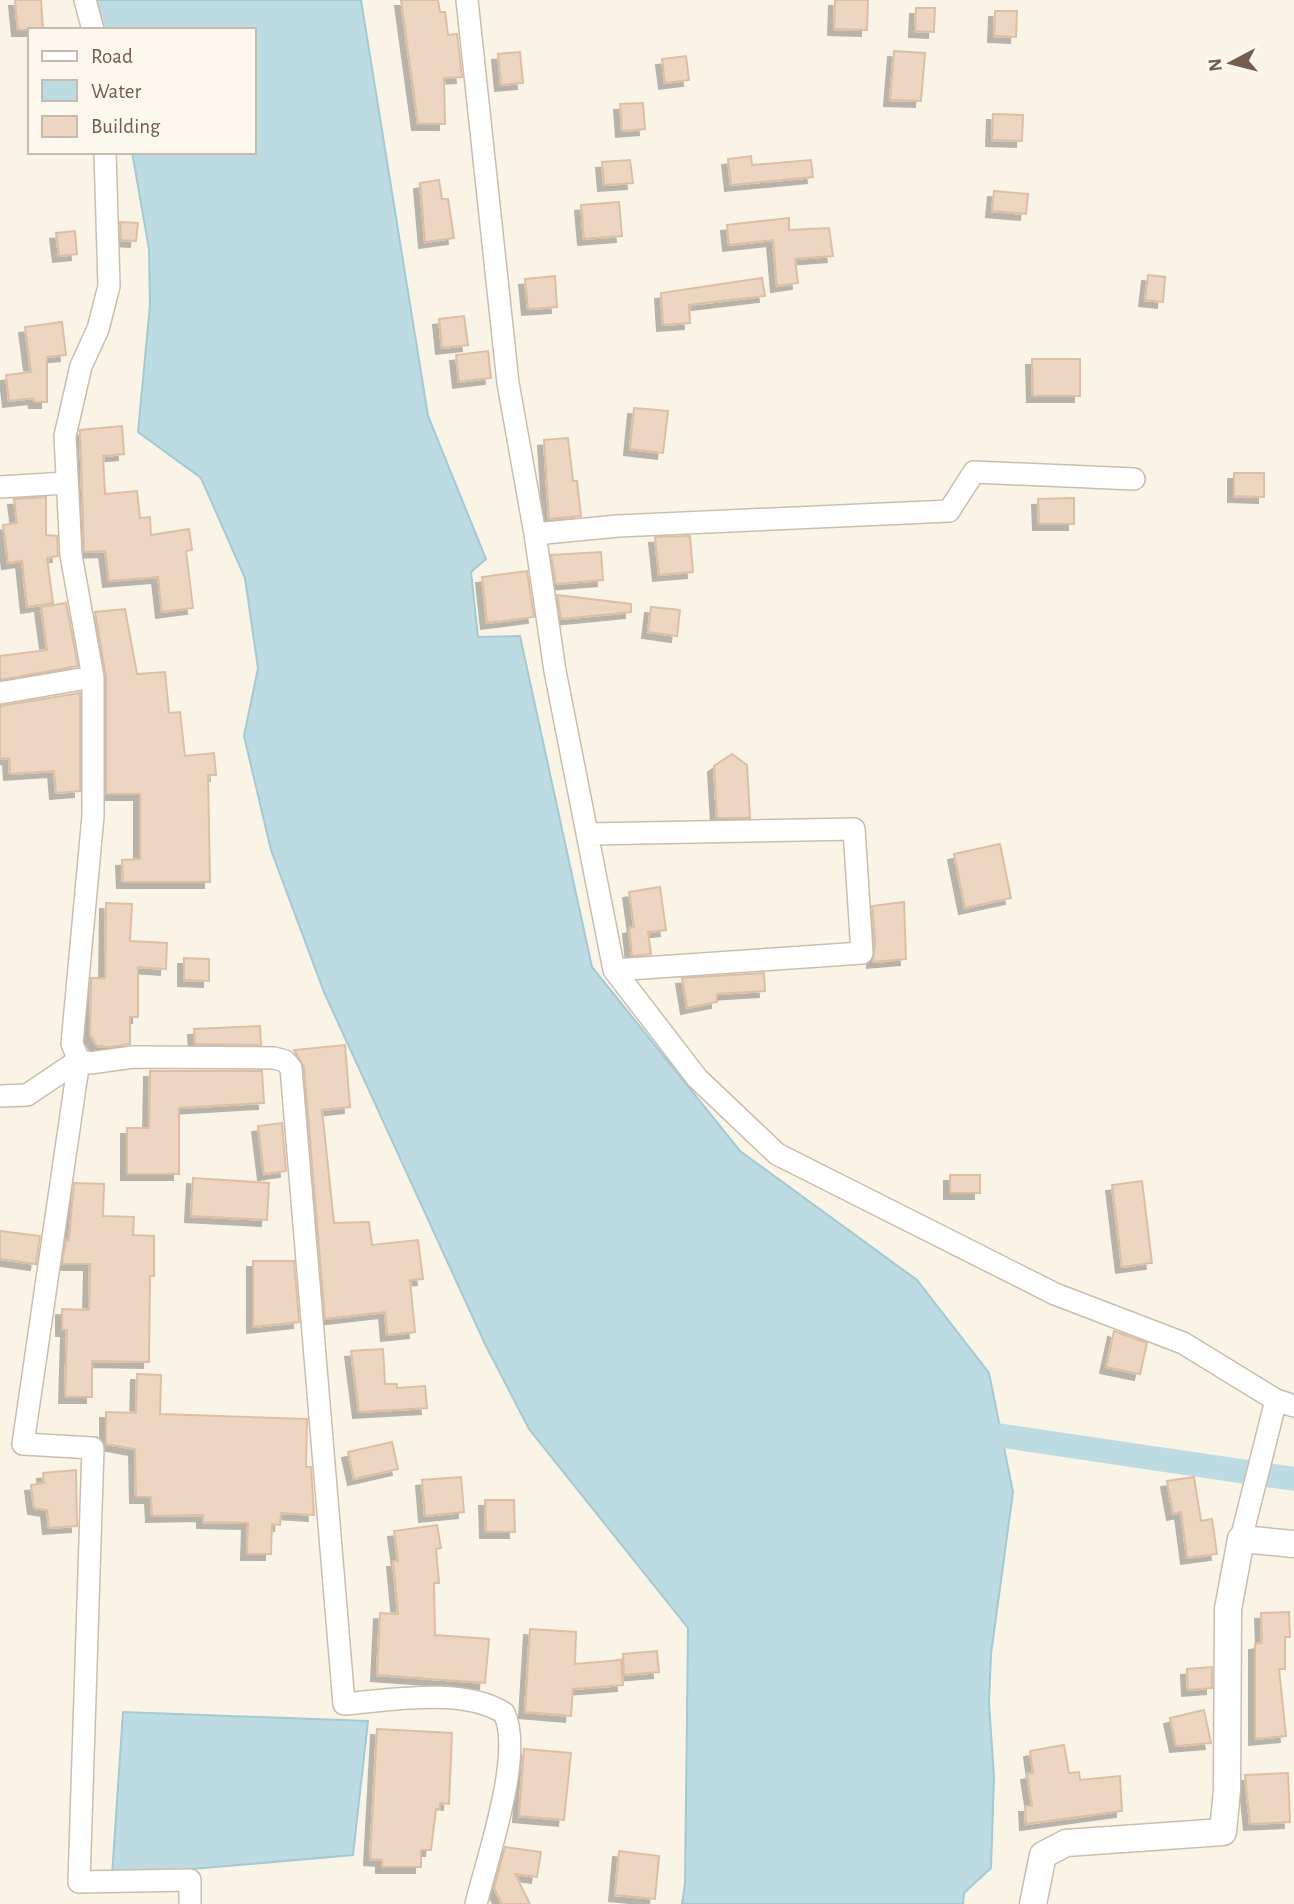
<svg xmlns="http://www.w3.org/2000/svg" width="1294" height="1904" font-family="'Alegreya Sans',sans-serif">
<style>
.water{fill:#bddbe2;stroke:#a4c9d3;stroke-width:2}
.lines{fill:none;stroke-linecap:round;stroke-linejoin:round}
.canal{stroke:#bddbe2;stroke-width:24}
.building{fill:#edd6c1;stroke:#debea3;stroke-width:2;filter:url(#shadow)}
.minor-casing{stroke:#cbbdae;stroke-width:24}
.tertiary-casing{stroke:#cbbdae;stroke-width:29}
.minor{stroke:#fff;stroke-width:21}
.tertiary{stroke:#fff;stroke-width:26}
</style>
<defs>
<filter id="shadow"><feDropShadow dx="-6" dy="6" stdDeviation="0" flood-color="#0004"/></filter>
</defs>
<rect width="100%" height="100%" fill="#faf4e7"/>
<path class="water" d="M 94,0 L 361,0 L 428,416 L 486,559 L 471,572 L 478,637 L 520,636 L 592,967 L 740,1151 L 917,1280 L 989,1373 L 1013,1492 L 991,1654 L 989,1703 L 994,1777 L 991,1868 L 964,1893 L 963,1904 L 682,1904 L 685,1884 L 688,1628 L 529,1429 L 485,1344 L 324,992 L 271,850 L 244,736 L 258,668 L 245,578 L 201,478 L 138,432 L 150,305 L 149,249 L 132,152 L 254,152 L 254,30 L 101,30 Z
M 123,1712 L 368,1721 L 353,1855 L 112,1876 Z"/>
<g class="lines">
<path class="canal" d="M 969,1431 L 1294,1479"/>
</g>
<path class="building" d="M 15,0 L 41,0 L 43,30 L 18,30 Z
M 401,0 L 438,0 L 440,12 L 445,12 L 448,35 L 457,34 L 462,77 L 444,78 L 445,124 L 418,124 Z
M 835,0 L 868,0 L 867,30 L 834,29 Z
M 916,8 L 935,8 L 934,32 L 915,31 Z
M 995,11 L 1017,11 L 1016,37 L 994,36 Z
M 894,51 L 925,53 L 921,101 L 890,100 Z
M 520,52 L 523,83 L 501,85 L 498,54 Z
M 686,56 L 689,80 L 665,83 L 662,59 Z
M 643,103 L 645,129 L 622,131 L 620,104 Z
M 993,114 L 1023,115 L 1022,141 L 992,140 Z
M 751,156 L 752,165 L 811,160 L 813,177 L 731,185 L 728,159 Z
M 630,160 L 633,183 L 604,185 L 602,162 Z
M 439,180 L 442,199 L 448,199 L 454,238 L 425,242 L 420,183 Z
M 994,191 L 1028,194 L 1026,214 L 992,211 Z
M 619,202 L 622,236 L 584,239 L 581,205 Z
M 789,218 L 789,230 L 829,228 L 833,256 L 795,259 L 798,283 L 777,286 L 773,240 L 729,245 L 727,225 Z
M 120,222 L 138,223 L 136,241 L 121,240 Z
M 75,231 L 77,254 L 59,256 L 56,233 Z
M 1148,275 L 1165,277 L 1163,302 L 1145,300 Z
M 555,276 L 557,307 L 528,309 L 525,279 Z
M 762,278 L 765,296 L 689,305 L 690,323 L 663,325 L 661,293 Z
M 464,316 L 468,345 L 442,348 L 439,319 Z
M 62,322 L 66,355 L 47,357 L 47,402 L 35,402 L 34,398 L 9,401 L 6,375 L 31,372 L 25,327 Z
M 488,351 L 491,378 L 459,382 L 456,355 Z
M 1032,359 L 1080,359 L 1080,396 L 1033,396 Z
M 634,408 L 668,411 L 663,453 L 630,449 Z
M 122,426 L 124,454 L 103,456 L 105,494 L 137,491 L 140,518 L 150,517 L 151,535 L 189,529 L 192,550 L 186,551 L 193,608 L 162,612 L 158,577 L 109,581 L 105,551 L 84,552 L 80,430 Z
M 568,438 L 573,481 L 577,481 L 581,516 L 549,519 L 544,440 Z
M 1234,473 L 1264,473 L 1264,497 L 1234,496 Z
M 46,497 L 46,535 L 57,536 L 58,556 L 47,558 L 53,603 L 27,607 L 22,561 L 8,563 L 3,525 L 17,523 L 14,499 Z
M 1074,498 L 1074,524 L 1039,524 L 1038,499 Z
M 690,536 L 693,572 L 659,575 L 655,537 Z
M 601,552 L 603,580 L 556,584 L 551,555 Z
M 527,571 L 534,617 L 487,623 L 482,577 Z
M 557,595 L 631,604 L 631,612 L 561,619 Z
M 66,603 L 78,666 L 0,680 L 0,656 L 47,650 L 41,607 Z
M 651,607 L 680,610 L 677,636 L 648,632 Z
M 125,609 L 137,674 L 165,672 L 169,713 L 180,712 L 185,756 L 214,753 L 216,775 L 208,775 L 210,882 L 123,882 L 122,860 L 140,859 L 140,794 L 106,794 L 106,677 L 95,612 Z
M 80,693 L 80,791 L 56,793 L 54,771 L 10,774 L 9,758 L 0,759 L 0,706 Z
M 732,754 L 747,765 L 750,818 L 717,818 L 714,766 Z
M 1000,844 L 1011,898 L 965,908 L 954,854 Z
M 660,887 L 666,930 L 648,932 L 651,954 L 632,956 L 629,928 L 634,927 L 629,892 Z
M 904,902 L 906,959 L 873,962 L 875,941 L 872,906 Z
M 106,903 L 132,904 L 130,941 L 167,943 L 166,969 L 138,967 L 138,1017 L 130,1017 L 130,1044 L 111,1047 L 97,1046 L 90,1035 L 91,978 L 105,978 Z
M 184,958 L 209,959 L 209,981 L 184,980 Z
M 764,973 L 765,991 L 717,994 L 717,1002 L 687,1008 L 682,978 Z
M 260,1026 L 261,1045 L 195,1044 L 194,1029 Z
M 345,1045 L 350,1107 L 322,1110 L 334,1223 L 369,1222 L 372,1245 L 418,1240 L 423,1279 L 410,1280 L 415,1332 L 387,1335 L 385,1312 L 325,1319 L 304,1067 L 294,1050 Z
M 150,1071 L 262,1071 L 264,1103 L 179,1108 L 179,1174 L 127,1174 L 127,1128 L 149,1128 Z
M 282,1123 L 286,1171 L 264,1174 L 258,1126 Z
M 950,1175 L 980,1175 L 980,1193 L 950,1193 Z
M 193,1178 L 269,1183 L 267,1220 L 191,1216 Z
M 1142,1181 L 1152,1263 L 1122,1267 L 1112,1185 Z
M 74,1183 L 104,1184 L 103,1216 L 134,1217 L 133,1235 L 154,1236 L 154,1276 L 150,1276 L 149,1362 L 92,1361 L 92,1397 L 65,1397 L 67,1330 L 62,1330 L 62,1309 L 89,1310 L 90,1264 L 62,1264 L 66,1239 L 69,1240 Z
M 0,1231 L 40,1236 L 36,1264 L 0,1259 Z
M 253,1261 L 294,1261 L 299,1322 L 253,1327 Z
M 1114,1331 L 1147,1343 L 1140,1374 L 1106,1367 Z
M 383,1349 L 385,1384 L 397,1384 L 397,1388 L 425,1386 L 427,1408 L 359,1412 L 351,1351 Z
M 137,1374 L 161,1375 L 160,1414 L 307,1419 L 306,1467 L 311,1467 L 314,1515 L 281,1513 L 280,1525 L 272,1524 L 271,1554 L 247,1554 L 248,1523 L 203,1522 L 203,1515 L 152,1516 L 151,1497 L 136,1497 L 135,1449 L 106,1444 L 106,1412 L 136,1413 Z
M 392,1442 L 398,1469 L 354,1479 L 348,1452 Z
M 76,1470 L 77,1526 L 49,1528 L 47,1510 L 34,1508 L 31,1485 L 44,1483 L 43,1473 Z
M 461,1477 L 464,1512 L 425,1516 L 422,1480 Z
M 1194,1477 L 1201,1521 L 1212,1519 L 1217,1554 L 1187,1558 L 1181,1512 L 1173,1514 L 1167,1481 Z
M 485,1500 L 514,1500 L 515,1532 L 486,1532 Z
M 437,1525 L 441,1548 L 436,1549 L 439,1583 L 434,1583 L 435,1635 L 489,1639 L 485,1683 L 377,1675 L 380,1613 L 398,1614 L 393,1561 L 398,1561 L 394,1531 Z
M 1289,1612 L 1290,1637 L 1285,1637 L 1285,1669 L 1279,1669 L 1286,1736 L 1255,1739 L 1255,1644 L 1262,1643 L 1261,1613 Z
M 530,1629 L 576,1632 L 575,1664 L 621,1660 L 623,1685 L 573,1689 L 571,1716 L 525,1712 Z
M 657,1651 L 659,1672 L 624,1675 L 623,1654 Z
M 1212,1667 L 1212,1688 L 1188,1690 L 1187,1669 Z
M 1204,1710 L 1211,1743 L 1176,1746 L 1170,1718 Z
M 377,1729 L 452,1733 L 449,1804 L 440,1803 L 440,1809 L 436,1809 L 431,1850 L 421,1850 L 421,1867 L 382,1867 L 382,1860 L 370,1859 Z
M 1064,1745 L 1069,1773 L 1079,1772 L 1080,1780 L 1120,1776 L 1122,1811 L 1026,1824 L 1025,1806 L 1032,1806 L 1027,1774 L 1033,1773 L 1030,1751 Z
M 524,1749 L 571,1753 L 564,1820 L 519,1816 Z
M 1288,1773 L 1290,1822 L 1250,1824 L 1245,1775 Z
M 505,1847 L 541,1852 L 537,1877 L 515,1874 L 530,1904 L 502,1904 L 494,1888 Z
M 619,1851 L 659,1856 L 655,1899 L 615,1895 Z"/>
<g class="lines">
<defs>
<path id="minor" d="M 85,0 L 93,30
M 467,0 L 508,383 L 535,534 L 555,671 L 614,970 L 697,1078 L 777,1154 L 1055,1294 L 1183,1343 L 1276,1400 L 1294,1406
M 105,152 L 109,286 L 98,329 L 81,366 L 65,436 L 71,555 L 93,677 L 93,816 L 72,1044 L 79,1060 L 90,1063 L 133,1057 L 274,1058 L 285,1061 L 291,1068 L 344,1704 C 391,1700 463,1687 504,1713 C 524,1753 487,1859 476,1904
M 0,487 L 66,483
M 535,534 L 618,526 L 949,511 L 974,472 L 1134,479
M 0,693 L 93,677
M 587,834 L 854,829 L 862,953 L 614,970
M 79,1060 L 23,1444 L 93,1448 L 79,1882 L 190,1880 L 190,1904
M 0,1096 L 27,1095 L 79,1060
M 1241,1539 L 1276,1400"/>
<path id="tertiary" d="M 1033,1904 L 1043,1855 L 1066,1843 L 1223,1832 L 1227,1790 L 1228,1609 L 1241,1539 L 1294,1544"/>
</defs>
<use href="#minor" class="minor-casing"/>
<use href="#tertiary" class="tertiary-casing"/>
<use href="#minor" class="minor"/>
<use href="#tertiary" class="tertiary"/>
</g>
<rect x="28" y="28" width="228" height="126" fill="#fdf8ed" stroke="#c5baad" stroke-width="2"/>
<rect x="42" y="51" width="35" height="10" fill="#ffffff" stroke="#c5baad" stroke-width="2"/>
<text x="91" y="63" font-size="21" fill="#725d4e">Road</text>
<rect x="42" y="80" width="35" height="21" fill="#bddbe2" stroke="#c5baad" stroke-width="2"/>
<text x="91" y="98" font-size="21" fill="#725d4e">Water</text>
<rect x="42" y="116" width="35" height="21" fill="#edd6c1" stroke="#c5baad" stroke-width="2"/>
<text x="91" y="133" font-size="21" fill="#725d4e">Building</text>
<g transform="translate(1231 63) rotate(263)" stroke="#fdf8ed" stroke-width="5" paint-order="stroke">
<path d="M0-5L12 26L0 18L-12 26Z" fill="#725d4e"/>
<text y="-10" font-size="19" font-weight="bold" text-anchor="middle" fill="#725d4e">N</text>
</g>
</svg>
